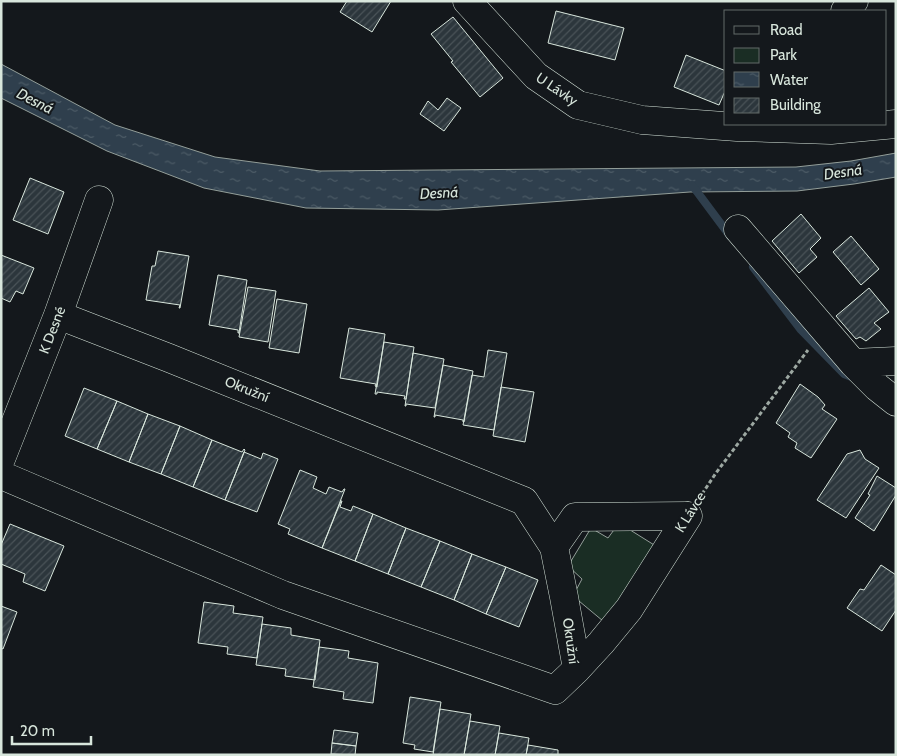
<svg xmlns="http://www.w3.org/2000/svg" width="897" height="756" font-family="Cabin,sans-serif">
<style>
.park{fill:#1a2d24;stroke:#939e99}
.water{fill:url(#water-ripples);stroke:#939e99}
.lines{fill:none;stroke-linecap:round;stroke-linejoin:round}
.stream{stroke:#2f3f4d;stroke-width:8}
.building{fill:url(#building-hatch);stroke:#d8e6dc}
.minor-casing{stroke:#d8e6dc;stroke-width:29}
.path{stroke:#9da8a2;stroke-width:3;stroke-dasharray:4 2.5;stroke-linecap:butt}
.minor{stroke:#14181c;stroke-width:28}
.labels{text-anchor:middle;stroke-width:4;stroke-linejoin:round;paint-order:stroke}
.street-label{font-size:14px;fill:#d8e6dc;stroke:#14181c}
.water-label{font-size:15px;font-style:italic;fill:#d8e6dc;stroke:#14181c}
</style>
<defs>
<pattern id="water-ripples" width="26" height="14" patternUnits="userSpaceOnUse" patternTransform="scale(1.25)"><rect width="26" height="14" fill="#2f3f4d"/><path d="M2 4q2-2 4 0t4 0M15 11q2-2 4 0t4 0" fill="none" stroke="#4c5b66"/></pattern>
<pattern id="building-hatch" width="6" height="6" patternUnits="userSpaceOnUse" patternTransform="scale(1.25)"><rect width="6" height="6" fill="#2c363c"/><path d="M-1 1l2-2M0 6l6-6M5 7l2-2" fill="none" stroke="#4a5358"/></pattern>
</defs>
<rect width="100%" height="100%" fill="#14181c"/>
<path class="park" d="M 619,523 L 659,548 L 609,626 L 573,596 L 582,579 L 568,566 L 591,528 L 608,538 Z"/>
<path class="water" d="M 1,64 L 115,125 L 215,157 L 320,171 L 796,167 L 851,161 L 896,153 L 896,177 L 854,184 L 797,191 L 690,192 L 438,210 L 306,208 L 204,188 L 107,151 L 1,98 Z"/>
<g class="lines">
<path class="stream" d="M 692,185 L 730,236
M 753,267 L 801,330 L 844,374 L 854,378"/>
</g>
<path class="building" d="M 347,1 L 391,1 L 372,32 L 340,12 Z
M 556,11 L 624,28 L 615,60 L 548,43 Z
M 453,17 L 503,78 L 480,97 L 451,62 L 453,61 L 431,34 Z
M 686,55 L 726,71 L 726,89 L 719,105 L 674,87 Z
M 447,98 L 461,108 L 444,131 L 420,114 L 428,101 L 438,110 Z
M 30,178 L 64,192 L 48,234 L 13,220 Z
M 801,214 L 821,238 L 810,249 L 817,257 L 799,273 L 772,241 Z
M 851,236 L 879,269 L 861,285 L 833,252 Z
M 158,251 L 189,256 L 180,308 L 179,308 L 180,305 L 146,300 L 152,266 L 155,266 Z
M 1,255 L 34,268 L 23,294 L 16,291 L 10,302 L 1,298 Z
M 218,275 L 247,280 L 239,333 L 238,333 L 238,330 L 209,325 Z
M 248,287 L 276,291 L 268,342 L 239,337 Z
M 869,288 L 889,312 L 874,323 L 881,329 L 866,341 L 860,337 L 856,339 L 836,316 Z
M 277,299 L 307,304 L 299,353 L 269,348 Z
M 349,328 L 385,334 L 377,387 L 375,386 L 376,384 L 340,378 Z
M 384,342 L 414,347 L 406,399 L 404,399 L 405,396 L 377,392 L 377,394 L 375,394 Z
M 488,350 L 507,353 L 494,430 L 463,425 L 472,375 L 484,377 Z
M 413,353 L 444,359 L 435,408 L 406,404 L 406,406 L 405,406 Z
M 443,365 L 473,371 L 464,422 L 463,422 L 463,420 L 435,415 L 435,417 L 434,417 Z
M 800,384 L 818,397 L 825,405 L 822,409 L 837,419 L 811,458 L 795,448 L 797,443 L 788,437 L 790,433 L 776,423 Z
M 501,387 L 534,392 L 525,442 L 493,436 Z
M 84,388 L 117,401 L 97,449 L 65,436 Z
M 117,401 L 148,414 L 129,462 L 97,449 Z
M 148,414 L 180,426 L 161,474 L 129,462 Z
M 180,426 L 212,440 L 193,487 L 161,474 Z
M 212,440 L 242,452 L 244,449 L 245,450 L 225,500 L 193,487 Z
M 860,450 L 865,459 L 879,468 L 846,518 L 817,500 L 847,454 Z
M 244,452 L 261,459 L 263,453 L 278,459 L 257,512 L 225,500 Z
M 300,470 L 317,477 L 313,488 L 326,494 L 329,487 L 342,492 L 344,489 L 345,489 L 322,548 L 288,534 L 290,529 L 278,524 Z
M 877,476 L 896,488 L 896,495 L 874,531 L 855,518 L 870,495 L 868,494 Z
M 341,501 L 342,501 L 340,507 L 351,511 L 353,506 L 373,514 L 355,561 L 322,548 Z
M 373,514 L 406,528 L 388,574 L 355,561 Z
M 10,524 L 64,546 L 45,591 L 23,582 L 25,574 L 1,564 L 1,545 Z
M 406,528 L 440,541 L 421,587 L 388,574 Z
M 440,541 L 472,554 L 454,600 L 421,587 Z
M 472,554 L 506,567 L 486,614 L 454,600 Z
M 881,565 L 896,575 L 896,610 L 882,631 L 847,608 L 860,589 L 864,590 Z
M 506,567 L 538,580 L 519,627 L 486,614 Z
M 204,602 L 234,606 L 233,613 L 263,617 L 257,658 L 227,654 L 228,647 L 198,643 Z
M 1,606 L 17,612 L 3,649 L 1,648 Z
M 262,624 L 291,628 L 291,635 L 320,640 L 315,680 L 285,676 L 286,669 L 256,665 Z
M 319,647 L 349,651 L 348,658 L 378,663 L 373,703 L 343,699 L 344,692 L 313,687 Z
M 410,697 L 441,702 L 433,752 L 414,749 L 415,745 L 403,743 Z
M 440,709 L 471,714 L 464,755 L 433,755 Z
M 470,721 L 500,726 L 495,755 L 464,755 Z
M 334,730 L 358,733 L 356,746 L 332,743 Z
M 499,733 L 529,738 L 526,755 L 495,755 Z
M 332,743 L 356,746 L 355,755 L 331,754 Z
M 528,745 L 558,750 L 558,755 L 526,755 Z"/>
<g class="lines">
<defs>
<path id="minor" d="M 467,1 L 536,76 L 578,105 L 642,120 L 737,127 L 831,130 L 896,124
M 845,11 L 854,1
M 738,229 L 853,363 L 877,387 L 896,402
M 853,363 L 896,361
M 1,459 L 58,315 L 99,200
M 1,475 L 283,595 L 555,690 L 577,669 L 564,597 L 554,547 L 524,501 L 169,358 L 58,315
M 554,547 L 575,517 L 688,516
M 577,669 L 601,643 L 629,609 L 688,516"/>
</defs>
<use href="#minor" class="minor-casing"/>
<path class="path" d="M 702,494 L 716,473 L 808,350"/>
<use href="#minor" class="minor"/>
</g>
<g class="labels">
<g class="street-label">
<text transform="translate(557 89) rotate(34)" y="5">U Lávky</text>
<text transform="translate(52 330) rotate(-69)" y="5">K Desné</text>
<text transform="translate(247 389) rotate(22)" y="5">Okružní</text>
<text transform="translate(690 512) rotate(-58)" y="5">K Lávce</text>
<text transform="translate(571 641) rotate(82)" y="5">Okružní</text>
</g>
<g class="water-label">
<text transform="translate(35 101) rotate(27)" y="5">Desná</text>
<text transform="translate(843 172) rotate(-8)" y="5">Desná</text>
<text transform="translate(439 193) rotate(-3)" y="5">Desná</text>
</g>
</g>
<rect width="897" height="756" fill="none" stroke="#d8e6dc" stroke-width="5"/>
<rect x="724" y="10" width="162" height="115" fill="#14181c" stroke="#626a69"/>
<rect x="734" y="26" width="25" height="8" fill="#14181c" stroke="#626a69"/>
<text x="770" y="35" font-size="15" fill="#d8e6dc">Road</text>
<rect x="734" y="48" width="25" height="15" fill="#1a2d24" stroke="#626a69"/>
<text x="770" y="60" font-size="15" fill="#d8e6dc">Park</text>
<rect x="734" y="72" width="25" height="15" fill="url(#water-ripples)" stroke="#626a69"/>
<text x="770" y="85" font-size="15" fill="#d8e6dc">Water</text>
<rect x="734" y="98" width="25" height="15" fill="url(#building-hatch)" stroke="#626a69"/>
<text x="770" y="110" font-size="15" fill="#d8e6dc">Building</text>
<path d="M12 736v8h79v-8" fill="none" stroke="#d8e6dc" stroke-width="2.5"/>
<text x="20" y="736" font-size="15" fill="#d8e6dc" stroke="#14181c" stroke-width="4" paint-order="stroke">20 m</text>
</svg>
